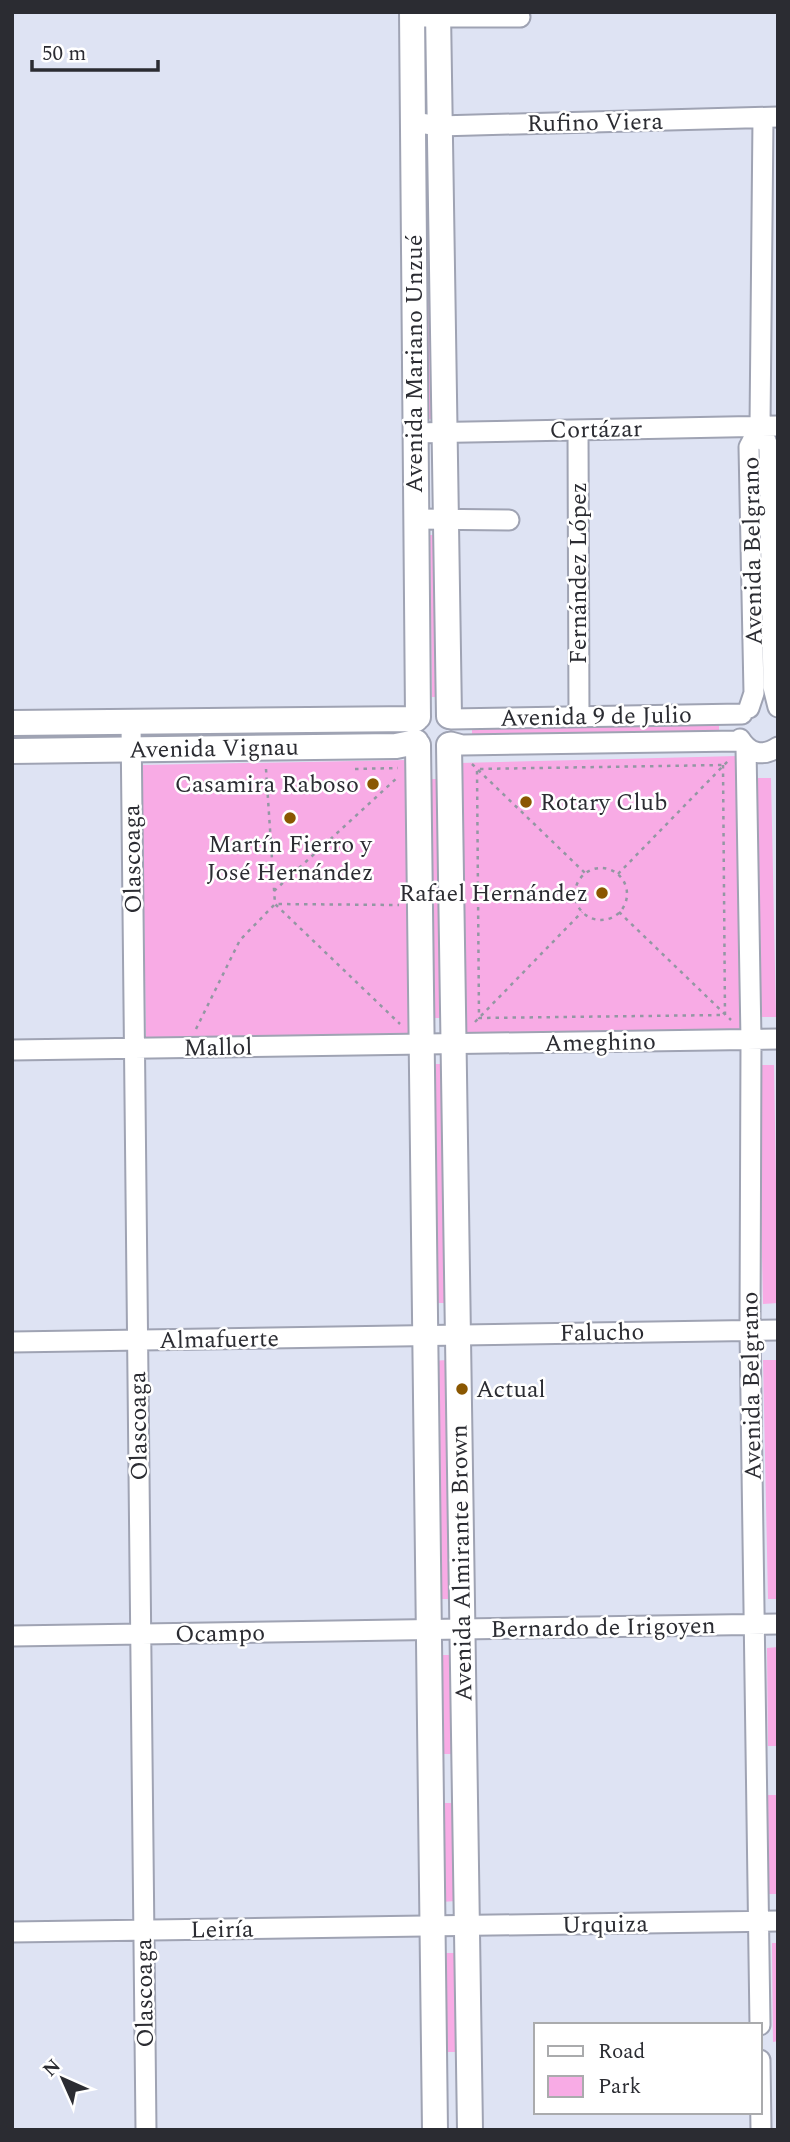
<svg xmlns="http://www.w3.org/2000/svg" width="790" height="2142" font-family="Spectral,serif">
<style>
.green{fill:#f8abe5}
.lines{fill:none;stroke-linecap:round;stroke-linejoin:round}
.minor-casing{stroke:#9fa3b3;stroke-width:23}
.major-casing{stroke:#9fa3b3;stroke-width:28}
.path{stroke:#9397a3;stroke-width:2.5;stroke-dasharray:3.5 5;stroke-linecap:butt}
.minor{stroke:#fff;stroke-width:19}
.major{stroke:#fff;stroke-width:24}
.poi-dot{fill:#8a5701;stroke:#fff;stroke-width:2.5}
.labels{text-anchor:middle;stroke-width:5;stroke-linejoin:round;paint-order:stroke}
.street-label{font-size:24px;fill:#2b2c32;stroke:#fff}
.poi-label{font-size:24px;fill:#2b2c32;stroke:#fff;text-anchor:end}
</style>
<rect width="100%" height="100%" fill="#dee3f3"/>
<path class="green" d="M 425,151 L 429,151 L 432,419 L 429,419 Z
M 430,535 L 434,535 L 435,697 L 432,697 Z
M 719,722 L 719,735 L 472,737 L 472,724 Z
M 397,728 L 397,741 L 150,743 L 150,730 Z
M 738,756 L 748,1032 L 461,1037 L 459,763 Z
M 407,760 L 410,1034 L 146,1038 L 142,765 Z
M 755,778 L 771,778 L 776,1017 L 760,1017 Z
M 425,779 L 441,779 L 446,1018 L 430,1018 Z
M 430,1064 L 447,1064 L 452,1303 L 436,1303 Z
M 758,1065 L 774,1065 L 778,1303 L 763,1304 Z
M 447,1360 L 452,1599 L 436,1599 L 431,1361 Z
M 763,1360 L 778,1360 L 778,1599 L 768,1599 Z
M 778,1647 L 778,1746 L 768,1746 L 767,1648 Z
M 438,1655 L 454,1655 L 455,1754 L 439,1754 Z
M 768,1795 L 778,1795 L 778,1894 L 769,1894 Z
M 440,1803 L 455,1803 L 456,1901 L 441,1902 Z
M 772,1943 L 778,1943 L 778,2041 L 773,2042 Z
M 444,1953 L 459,1953 L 460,2052 L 445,2052 Z"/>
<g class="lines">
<defs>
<path id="minor" d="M 412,17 L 520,17
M 763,118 L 760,426 L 769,448 L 773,687 L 778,707
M 413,122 L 439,126 L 778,117
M 578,430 L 579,716
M 414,433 L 778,426
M 415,519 L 509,520
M 749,708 L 754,693 L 749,447 L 760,426
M 451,719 L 742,714
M 131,722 L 146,2130
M 740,739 C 749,754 763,757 778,747
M 451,742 L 462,745 L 740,741
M 746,748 L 751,1040 L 750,1330 L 760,2025
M 12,1050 L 778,1039
M 12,1342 L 778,1330
M 12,1636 L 778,1624
M 12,1932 L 778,1921
M 760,2060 L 761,2130"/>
<path id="major" d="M 412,12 L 418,717
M 438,12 L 449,716
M 12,723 L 416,719
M 418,745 L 435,2130
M 449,745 L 470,2130
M 12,751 L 396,746 L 416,742"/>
</defs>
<use href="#minor" class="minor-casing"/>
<use href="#major" class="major-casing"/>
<path class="path" d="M 472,764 L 585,873
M 723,765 L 725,1015 L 479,1018 L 477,769 Z
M 266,769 L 275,904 L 400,1024
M 355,769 L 398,768
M575 894a26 26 0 1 1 52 0a26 26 0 1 1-52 0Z
M 618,874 L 728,761
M 274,891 L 398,777
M 478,894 L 575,893
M 619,912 L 731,1020
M 475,1022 L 582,912
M 196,1029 L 240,940 L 275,904 L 399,905"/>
<use href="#minor" class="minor"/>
<use href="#major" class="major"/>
</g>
<g class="poi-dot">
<circle cx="373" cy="784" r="7"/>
<circle cx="526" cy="802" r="7"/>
<circle cx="290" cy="818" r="7"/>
<circle cx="602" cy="893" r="7"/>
<circle cx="462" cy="1389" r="7"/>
</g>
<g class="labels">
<g class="street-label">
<text transform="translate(595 122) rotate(-1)" y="8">Rufino Viera</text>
<text transform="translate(414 364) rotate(-90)" y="8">Avenida Mariano Unzué</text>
<text transform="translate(596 429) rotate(-1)" y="8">Cortázar</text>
<text transform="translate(752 551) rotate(-91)" y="8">Avenida Belgrano</text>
<text transform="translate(578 573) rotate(-90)" y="8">Fernández López</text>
<text transform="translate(596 716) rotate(-1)" y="8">Avenida 9 de Julio</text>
<text transform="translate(214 748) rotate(-1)" y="8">Avenida Vignau</text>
<text transform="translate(132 859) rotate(-91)" y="8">Olascoaga</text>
<text transform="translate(600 1042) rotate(-1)" y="8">Ameghino</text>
<text transform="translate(218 1047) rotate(-1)" y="8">Mallol</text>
<text transform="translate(602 1332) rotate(-1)" y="8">Falucho</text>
<text transform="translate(219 1339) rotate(-1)" y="8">Almafuerte</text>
<text transform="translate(751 1386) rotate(-91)" y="8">Avenida Belgrano</text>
<text transform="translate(138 1426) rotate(-91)" y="8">Olascoaga</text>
<text transform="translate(461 1563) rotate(-91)" y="8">Avenida Almirante Brown</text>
<text transform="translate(603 1627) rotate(-1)" y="8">Bernardo de Irigoyen</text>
<text transform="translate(220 1633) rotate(-1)" y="8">Ocampo</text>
<text transform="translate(605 1924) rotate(-1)" y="8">Urquiza</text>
<text transform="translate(222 1929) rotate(-1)" y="8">Leiría</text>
<text transform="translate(144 1993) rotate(-91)" y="8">Olascoaga</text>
</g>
<g class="poi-label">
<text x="359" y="792">Casamira Raboso</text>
<text x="540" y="810" text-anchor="start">Rotary Club</text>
<text x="290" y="852" text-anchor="middle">Martín Fierro y<tspan x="290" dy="28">José Hernández</tspan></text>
<text x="588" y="901">Rafael Hernández</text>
<text x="476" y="1397" text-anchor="start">Actual</text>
</g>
</g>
<rect width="790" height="2142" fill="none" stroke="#2b2c32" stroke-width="28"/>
<rect x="534" y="2023" width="228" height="91" fill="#ffffff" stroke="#aaabad" stroke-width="2"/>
<rect x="548" y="2046" width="35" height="10" fill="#ffffff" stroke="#aaabad" stroke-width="2"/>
<text x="598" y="2058" font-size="21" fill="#2b2c32">Road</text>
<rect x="548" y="2076" width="35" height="21" fill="#f8abe5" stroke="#aaabad" stroke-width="2"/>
<text x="598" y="2093" font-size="21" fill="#2b2c32">Park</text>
<g transform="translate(63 2079) rotate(315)" stroke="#ffffff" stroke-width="5" paint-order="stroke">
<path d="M0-5L12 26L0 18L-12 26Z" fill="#2b2c32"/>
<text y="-10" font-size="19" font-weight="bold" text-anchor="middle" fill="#2b2c32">N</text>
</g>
<path d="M32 60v10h126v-10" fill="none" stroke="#2b2c32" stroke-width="3.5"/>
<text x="42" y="60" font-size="21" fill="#2b2c32" stroke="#ffffff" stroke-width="5" paint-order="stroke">50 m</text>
</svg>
